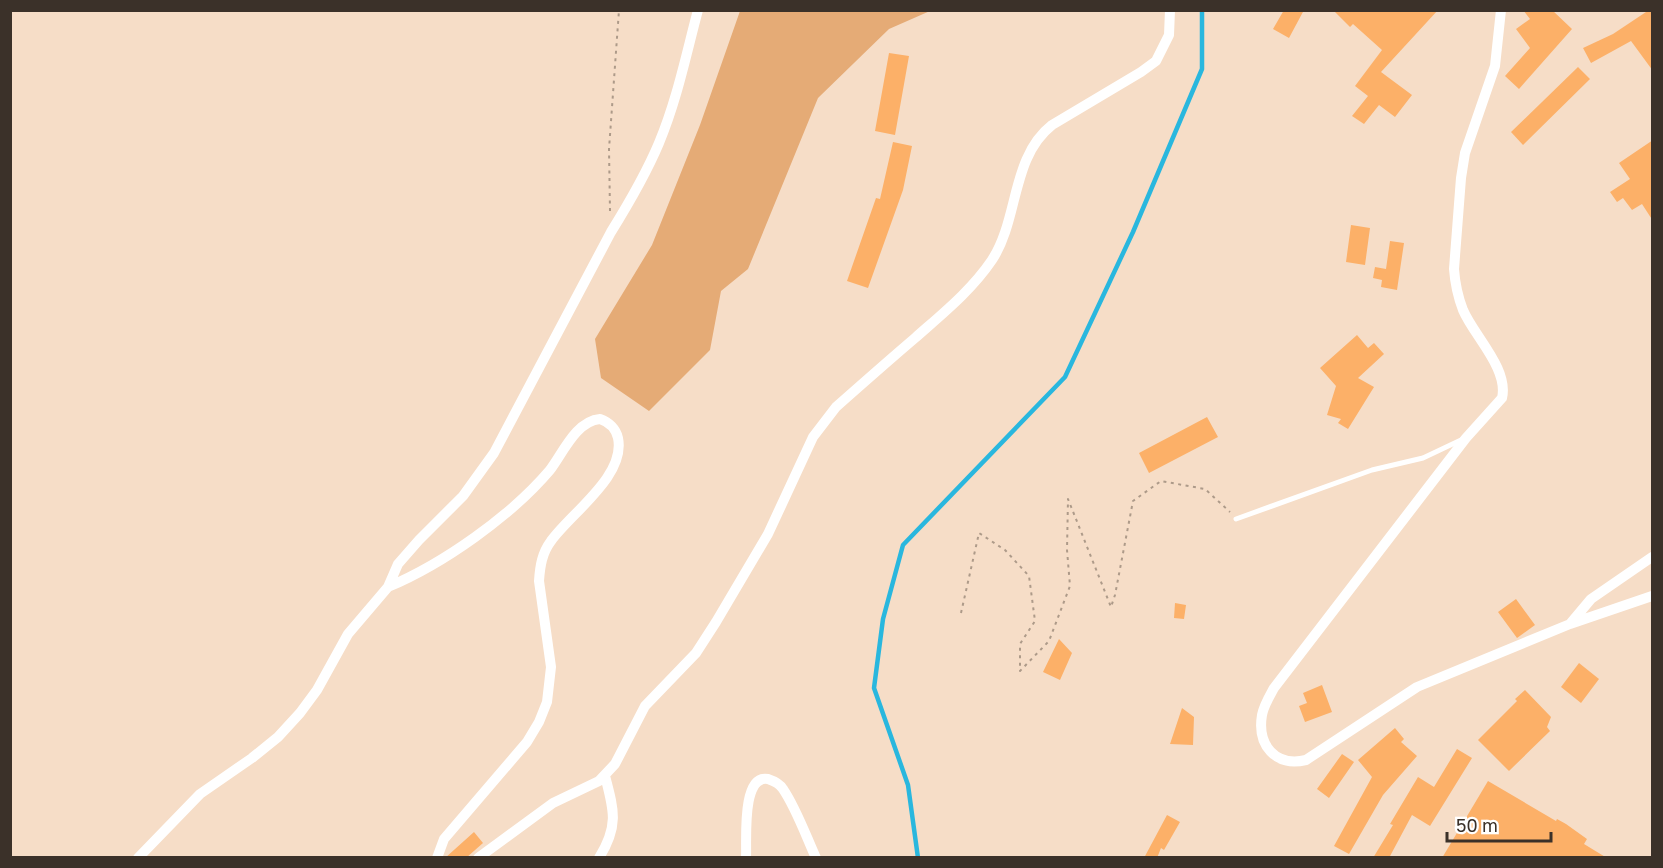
<svg xmlns="http://www.w3.org/2000/svg" width="1663" height="868" font-family="'Golos Text',sans-serif">
<style>
.green{fill:#e5ab76}
.lines{fill:none;stroke-linecap:round;stroke-linejoin:round}
.stream{stroke:#29b7de;stroke-width:4.5}
.building{fill:#fcb068}
.path{stroke:#ad9a89;stroke-width:2;stroke-dasharray:3 4.5;stroke-linecap:butt}
.lane{stroke:#fff;stroke-width:5}
.street{stroke:#fff;stroke-width:10}
</style>
<rect width="100%" height="100%" fill="#f6ddc7"/>
<path class="green" d="M 740,11 L 930,11 L 889,29 L 818,98 L 748,269 L 721,291 L 710,350 L 649,411 L 601,378 L 595,339 L 652,245 L 700,125 Z"/>
<g class="lines">
<path class="stream" d="M 918,858 L 908,785 L 874,688 L 883,619 L 903,545 L 1065,377 L 1133,232 L 1202,69 L 1202,10"/>
</g>
<path class="building" d="M 1284,10 L 1304,10 L 1289,38 L 1273,29 Z
M 1333,10 L 1438,10 L 1381,72 L 1412,95 L 1395,117 L 1379,105 L 1364,124 L 1352,116 L 1368,96 L 1355,86 L 1382,50 L 1353,24 L 1350,27 Z
M 1523,10 L 1552,10 L 1572,29 L 1519,89 L 1505,76 L 1530,48 L 1516,29 L 1530,19 Z
M 1649,10 L 1653,10 L 1653,71 L 1631,41 L 1591,63 L 1583,48 L 1613,34 Z
M 889,53 L 909,56 L 895,135 L 875,131 Z
M 1578,67 L 1590,79 L 1523,145 L 1511,132 Z
M 1653,140 L 1653,221 L 1642,204 L 1632,210 L 1623,198 L 1617,202 L 1610,192 L 1630,179 L 1619,163 Z
M 893,142 L 912,146 L 903,190 L 868,288 L 847,281 L 876,198 L 880,199 Z
M 1351,225 L 1370,228 L 1365,265 L 1346,262 Z
M 1390,241 L 1404,243 L 1397,290 L 1381,287 L 1382,280 L 1373,278 L 1375,267 L 1386,269 Z
M 1357,335 L 1368,348 L 1374,343 L 1384,354 L 1358,378 L 1374,387 L 1348,429 L 1338,423 L 1341,419 L 1327,415 L 1336,386 L 1320,368 Z
M 1207,417 L 1218,437 L 1149,473 L 1139,453 Z
M 1516,599 L 1535,625 L 1517,638 L 1498,612 Z
M 1175,603 L 1186,605 L 1184,619 L 1174,618 Z
M 1059,639 L 1072,653 L 1060,680 L 1043,672 Z
M 1579,663 L 1599,679 L 1581,703 L 1561,687 Z
M 1322,685 L 1332,712 L 1305,722 L 1299,706 L 1307,703 L 1303,693 Z
M 1525,690 L 1551,717 L 1547,727 L 1550,731 L 1509,771 L 1478,740 L 1517,701 L 1515,699 Z
M 1182,708 L 1194,717 L 1193,745 L 1170,744 Z
M 1395,728 L 1404,739 L 1401,742 L 1417,756 L 1383,795 L 1349,854 L 1334,846 L 1372,777 L 1358,760 Z
M 1457,749 L 1472,758 L 1430,826 L 1412,815 L 1389,858 L 1373,858 L 1393,825 L 1390,824 L 1418,777 L 1434,787 Z
M 1342,754 L 1354,762 L 1329,798 L 1317,789 Z
M 1488,781 L 1556,821 L 1557,819 L 1566,824 L 1587,839 L 1584,844 L 1607,858 L 1442,858 Z
M 1167,815 L 1180,822 L 1164,850 L 1161,848 L 1157,858 L 1144,858 Z
M 474,832 L 483,843 L 466,858 L 445,858 Z"/>
<g class="lines">
<path class="path" d="M 610,211 L 609,149 L 619,10
M 961,613 L 979,533 L 1005,550 L 1029,576 L 1035,621 L 1020,644 L 1020,671 L 1049,641 L 1070,586 L 1067,550 L 1068,499 L 1111,607 L 1115,595 L 1133,501 L 1161,481 L 1205,489 L 1230,512"/>
<path class="lane" d="M 1236,519 L 1372,470 L 1423,458 L 1461,440"/>
<path class="street" d="M 1501,10 L 1495,66 L 1465,153 L 1461,178 L 1454,269 C 1455,283 1458,297 1463,310 C 1474,336 1509,369 1502,398 L 1466,438 L 1274,688 C 1269,697 1264,705 1262,715 C 1257,745 1275,767 1306,760 L 1417,687 L 1570,624 L 1652,596
M 388,587 C 443,564 511,516 550,470 C 563,453 576,421 600,419 C 609,422 616,429 618,438 C 626,476 571,513 551,541 C 542,553 540,566 539,581 L 551,667 L 547,702 L 539,722 L 527,742 L 444,839 L 437,858
M 1570,624 L 1591,599 L 1652,557
M 138,858 L 200,794 L 252,758 L 278,737 L 300,713 L 317,690 L 348,634 L 388,587 L 398,564 L 419,540 L 463,496 L 494,453 L 611,232 C 629,203 646,174 659,143 C 677,100 686,55 698,10
M 478,858 L 553,803 L 599,781 L 615,764 L 645,706 L 696,653 L 716,622 L 768,534 L 813,437 L 836,407 C 862,384 888,361 915,338 C 942,314 971,291 992,260 C 1019,219 1011,157 1052,125 L 1141,72 L 1156,61 L 1169,35 L 1170,10
M 599,858 C 619,826 614,810 605,776
M 746,858 C 747,842 741,774 768,779 C 774,781 780,784 783,789 C 796,808 806,836 816,858"/>
</g>
<rect width="1663" height="868" fill="none" stroke="#3b3129" stroke-width="24"/>
<path d="M1447 832v9h104v-9" fill="none" stroke="#3b3129" stroke-width="3"/>
<text x="1456" y="832" font-size="18" fill="#3b3129" stroke="#ffffff" stroke-width="4.5" paint-order="stroke">50 m</text>
</svg>
